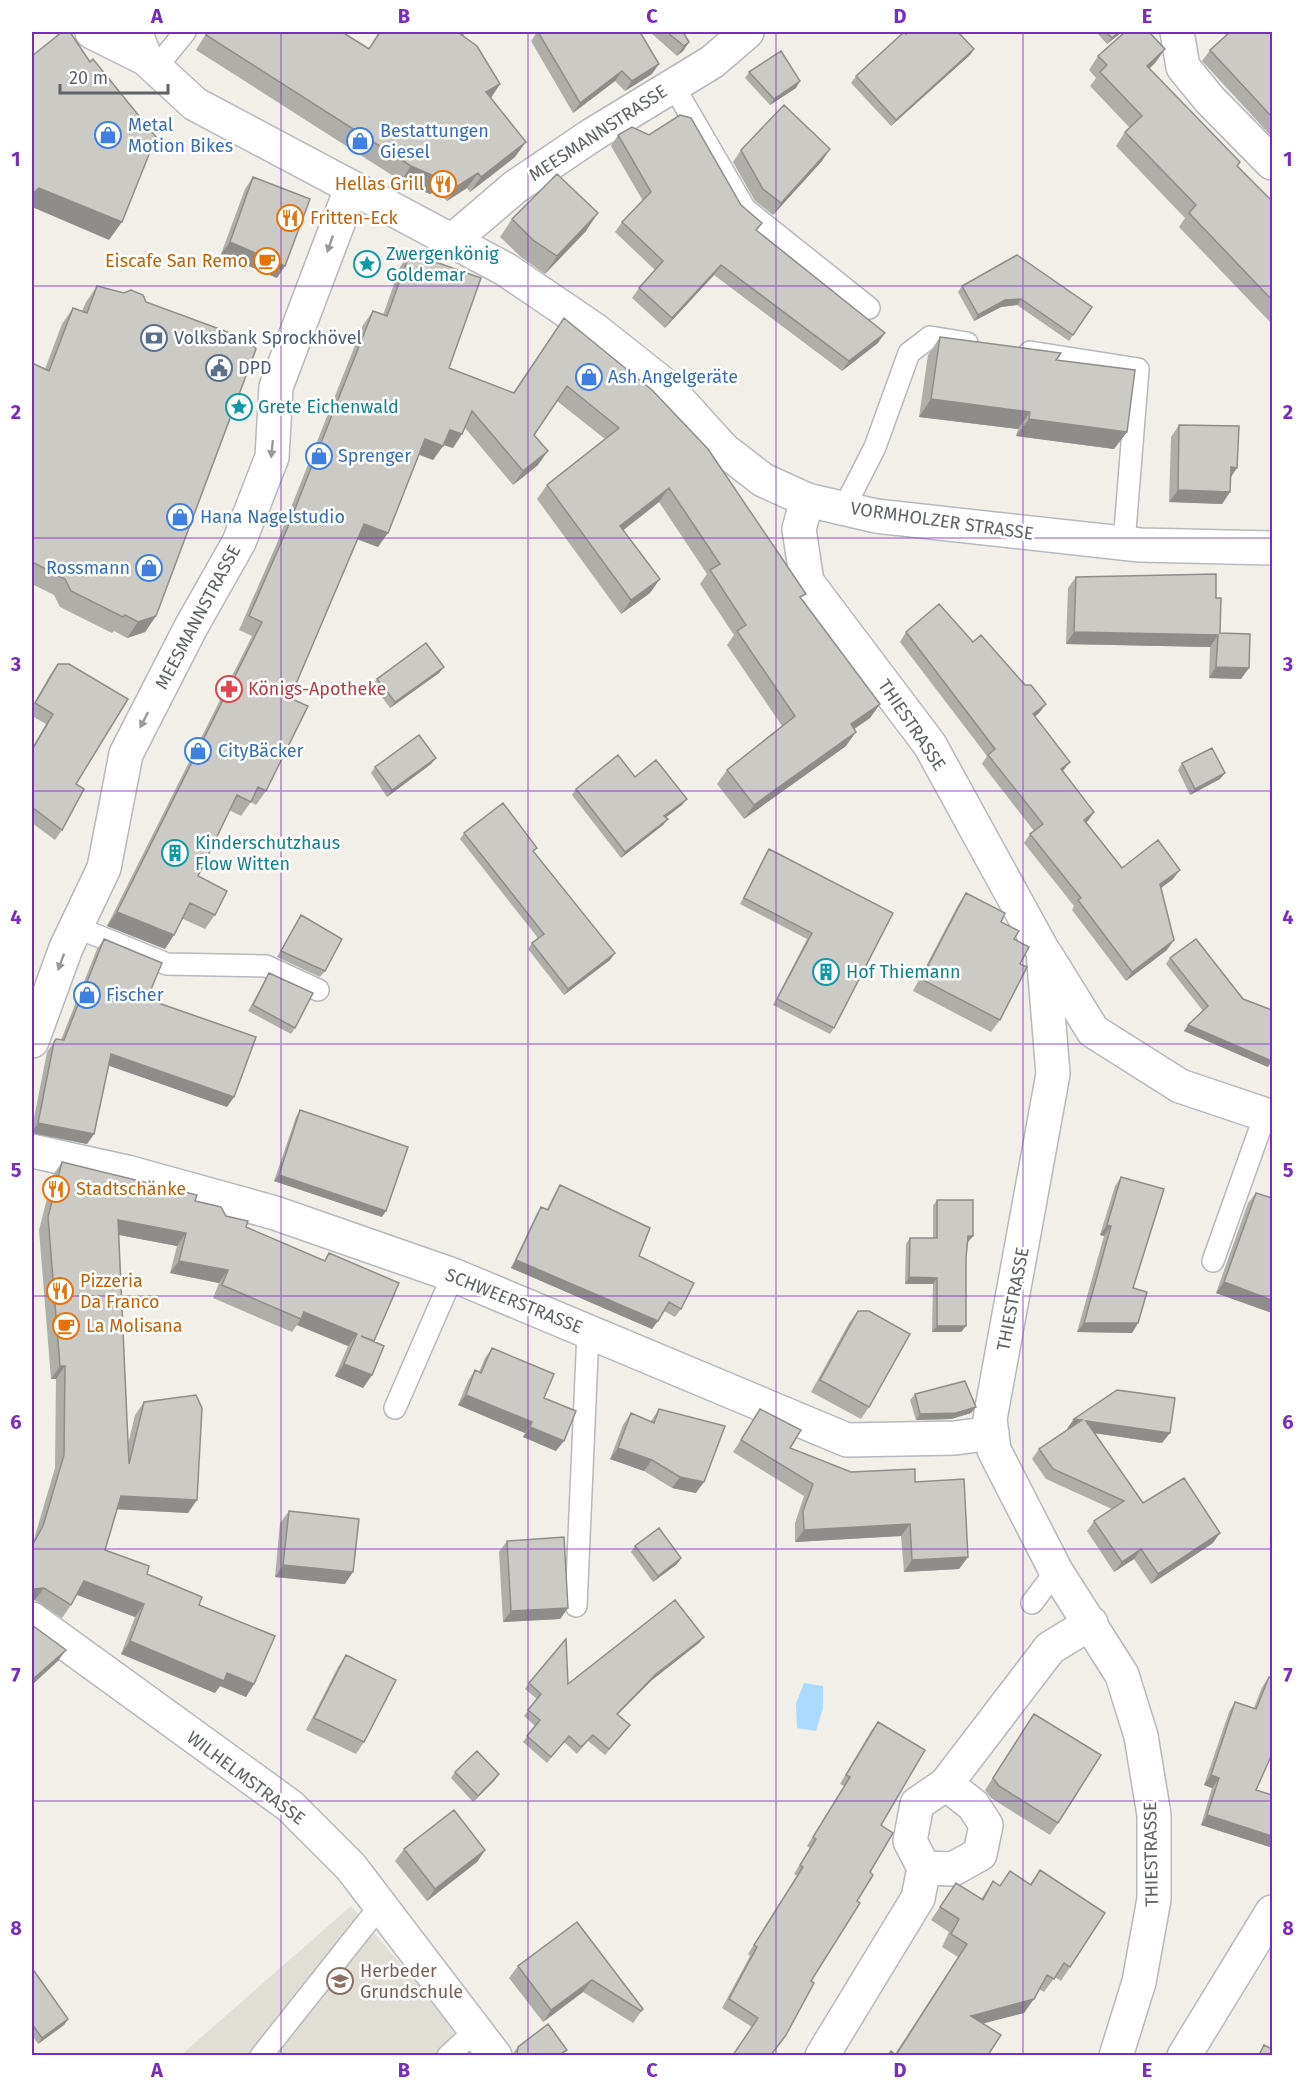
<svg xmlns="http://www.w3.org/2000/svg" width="1304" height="2087" font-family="'Fira Sans',sans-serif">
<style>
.education{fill:#e1ded6}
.water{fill:#aadaff}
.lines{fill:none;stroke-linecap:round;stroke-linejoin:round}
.service-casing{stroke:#b5b8bc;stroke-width:24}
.minor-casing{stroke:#b5b8bc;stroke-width:36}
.secondary-casing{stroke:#b6babf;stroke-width:36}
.service{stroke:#fff;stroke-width:21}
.minor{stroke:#fff;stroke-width:33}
.secondary{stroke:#fff;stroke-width:33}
.wall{fill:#afaea9}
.shaded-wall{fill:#8f8d8a}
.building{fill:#cccac5;stroke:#8f8d8a;stroke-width:1.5}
.oneway{fill:#979a9d}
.grid{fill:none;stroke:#7b2cbf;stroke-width:1.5;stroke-opacity:0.55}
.labels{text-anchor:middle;stroke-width:5;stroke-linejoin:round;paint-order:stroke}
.shop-label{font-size:18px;fill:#366cbe;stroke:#fff;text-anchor:start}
.street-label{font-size:18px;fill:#5f6368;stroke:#fff}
.food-label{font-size:18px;fill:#c56008;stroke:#fff;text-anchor:start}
.culture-label{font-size:18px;fill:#0d838f;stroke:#fff;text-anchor:start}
.service-label{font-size:18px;fill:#4e5e75;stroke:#fff;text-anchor:start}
.health-label{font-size:18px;fill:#be3a42;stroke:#fff;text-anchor:start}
.education-label{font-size:18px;fill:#785e54;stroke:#fff;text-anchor:start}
.neatline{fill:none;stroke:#7b2cbf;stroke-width:2}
.grid-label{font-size:20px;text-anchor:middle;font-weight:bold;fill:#7b2cbf}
</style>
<rect width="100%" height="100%" fill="#f1efe8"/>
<path class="education" d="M 351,1906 L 478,2055 L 180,2056 Z"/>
<path class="water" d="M 804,1683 L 823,1686 L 823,1708 L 816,1731 L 797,1728 L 796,1704 Z"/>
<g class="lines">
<defs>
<path id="service" d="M 155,69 L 185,32
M 673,85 L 745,209 L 869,308
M 1030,352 L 1138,369 L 1124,543
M 844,508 L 875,447 L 909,353 L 930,337 L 967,343
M 76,927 L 167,964 L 266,966 L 318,990
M 1213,1261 L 1265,1115
M 395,1408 L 453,1275
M 1032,1603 L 1056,1571
M 576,1606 L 588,1332
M 261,2056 L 380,1906
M 448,2056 L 475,2031"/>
<path id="minor" d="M 1177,32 L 1183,67 L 1210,100 L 1272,163
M 453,240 L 515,187 L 592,135 L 712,62 L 747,32
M 807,500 L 799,529 L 807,582 L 930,745 L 1043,951 L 1053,1074 L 990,1419 L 994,1450 L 1056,1571 L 1122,1675 L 1141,1736 L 1154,1815 L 1154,1899 L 1139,1982 L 1116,2056
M 1046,955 L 1093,1031 L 1180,1086 L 1272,1117
M 32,1041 L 66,948 L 104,868 L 126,754 L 191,627 L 239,542 L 272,457 L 276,387 L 351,189
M 32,1151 L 127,1172 L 275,1213 L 453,1275 L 847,1440 L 955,1438 L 992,1433
M 32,1619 L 290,1806 L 351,1867 L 495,2056
M 946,1784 L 973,1805 L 986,1825 L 980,1854 L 953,1869 L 924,1868 L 910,1841 L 917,1804 L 946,1784 L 1050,1648 L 1091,1623
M 822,2056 L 918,1898 L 924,1868"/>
<path id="secondary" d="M 92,32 L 146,59
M 135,32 L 146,59 L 195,104 L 505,269 L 595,330 L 667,387 L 723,449 L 763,480 L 807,500 L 876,516 L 1140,545 L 1272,548
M 1184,2056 L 1272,1912"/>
</defs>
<use href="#service" class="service-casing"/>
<use href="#minor" class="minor-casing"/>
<use href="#secondary" class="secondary-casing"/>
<use href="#service" class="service"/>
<use href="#minor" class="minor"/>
<use href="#secondary" class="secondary"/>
</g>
<path class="wall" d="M 207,32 L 342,32 L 369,48 L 379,32 L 467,32 L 462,35 L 500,84 L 491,98 L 515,157 L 470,192 L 467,188 L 447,201 L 436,191 L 430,194 L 401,181 L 196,50 Z
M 537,32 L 640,32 L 652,74 L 625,91 L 615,81 L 573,113 L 531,41 Z
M 650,32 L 683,32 L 689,42 L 683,51 L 677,56 Z
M 1096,32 L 1122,32 L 1107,44 Z
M 1272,32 L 1272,137 L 1202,61 L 1210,50 Z
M 906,34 L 974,49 L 970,55 L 891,126 L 851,83 L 856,76 Z
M 1165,49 L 1155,63 L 1149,69 L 1240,162 L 1238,166 L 1272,201 L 1272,324 L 1179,227 L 1185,218 L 1116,146 L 1125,132 L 1130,128 L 1090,86 L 1096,78 L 1089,70 L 1098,56 Z
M 749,72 L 796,88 L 770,105 L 745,78 Z
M 618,135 L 741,205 L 757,231 L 878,343 L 842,371 L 714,275 L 665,328 L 632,298 L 639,288 L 655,270 L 615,232 L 622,222 L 643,201 L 611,146 Z
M 741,150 L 822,161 L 773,215 L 755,201 L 733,162 Z
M 253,177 L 277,278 L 221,254 L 245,189 Z
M 512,219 L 586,231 L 545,274 L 521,257 L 500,237 Z
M 410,253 L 449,368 L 513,393 L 564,318 L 802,600 L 880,704 L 870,718 L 854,729 L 846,746 L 744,819 L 717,784 L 727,770 L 782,726 L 727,645 L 734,635 L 700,584 L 707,574 L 659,502 L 623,530 L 650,593 L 621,614 L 537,499 L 547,485 L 605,439 L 557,401 L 534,435 L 538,465 L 513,485 L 465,428 L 462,434 L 453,448 L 444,445 L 433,460 L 419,455 L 378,547 L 357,539 L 290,698 L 266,791 L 256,805 L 251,802 L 241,816 L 229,810 L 198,876 L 215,915 L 205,929 L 183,919 L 165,949 L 107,926 L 252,636 L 239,630 L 277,543 L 363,325 L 373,311 L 383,315 L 400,267 Z
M 97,286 L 156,616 L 145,632 L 127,638 L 114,631 L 112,633 L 60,607 L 54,595 L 32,584 L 32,363 L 45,369 L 62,324 L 73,308 L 82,311 L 86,302 Z
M 962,286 L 1092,307 L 1069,341 L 1017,305 L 1001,307 L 974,321 L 958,292 Z
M 940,337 L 1056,360 L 1127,432 L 1114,449 L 1016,436 L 1018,429 L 919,417 L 928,355 Z
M 1179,425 L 1230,478 L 1230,492 L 1222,504 L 1169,502 L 1171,437 Z
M 1076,577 L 1216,598 L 1220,633 L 1241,679 L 1209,678 L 1210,647 L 1066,644 L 1068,588 Z
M 906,632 L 973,642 L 1025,685 L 1046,704 L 1039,713 L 1035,717 L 1063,771 L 1094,812 L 1086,823 L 1122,868 L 1173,879 L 1161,888 L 1167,950 L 1126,981 L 1072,910 L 1074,906 L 1024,843 L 1030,834 L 1034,831 L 982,764 L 987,756 L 900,642 Z
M 58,664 L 62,830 L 55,840 L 32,823 L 32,748 L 46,724 L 32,716 L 32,707 L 50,675 Z
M 444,667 L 439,673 L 390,708 L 373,685 L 377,679 Z
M 436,758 L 431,764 L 387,797 L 371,773 L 375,767 Z
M 1182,763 L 1225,773 L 1220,779 L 1190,795 L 1178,770 Z
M 635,777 L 682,805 L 666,817 L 668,819 L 663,825 L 621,858 L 572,795 L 576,789 Z
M 464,833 L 534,853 L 615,953 L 610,960 L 564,995 L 528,949 L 532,943 L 538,938 L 460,839 Z
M 769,849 L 893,913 L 834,1028 L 830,1034 L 773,1005 L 807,939 L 740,904 L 765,855 Z
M 966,893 L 1001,922 L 1014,939 L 1020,964 L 1000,1020 L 991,1032 L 913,991 L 958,905 Z
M 301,915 L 325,971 L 320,977 L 277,957 Z
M 104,939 L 147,999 L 234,1097 L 227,1107 L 108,1065 L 94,1134 L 87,1144 L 32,1133 L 32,1128 L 47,1052 L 54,1042 L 61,1040 L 97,949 Z
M 1170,958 L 1268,1067 L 1184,1031 L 1203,1011 L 1166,964 Z
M 269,973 L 295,1028 L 291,1034 L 248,1011 L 265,980 Z
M 300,1110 L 382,1217 L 274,1181 L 296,1117 Z
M 62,1162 L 195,1201 L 226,1216 L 246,1227 L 324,1261 L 329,1253 L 374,1341 L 372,1375 L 363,1388 L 335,1376 L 348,1346 L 297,1325 L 292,1332 L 213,1298 L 219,1283 L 170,1273 L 177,1246 L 119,1235 L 128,1444 L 135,1415 L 144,1402 L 188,1513 L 117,1509 L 105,1550 L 199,1605 L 254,1684 L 246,1697 L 220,1686 L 215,1693 L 121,1654 L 135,1617 L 77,1595 L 71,1605 L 62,1618 L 35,1600 L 32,1601 L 32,1543 L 34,1539 L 55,1468 L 56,1379 L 51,1379 L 39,1230 L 53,1175 Z
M 1121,1177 L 1133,1288 L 1138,1323 L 1132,1333 L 1077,1332 L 1104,1236 L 1100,1235 L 1115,1186 Z
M 560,1185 L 639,1256 L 681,1309 L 675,1317 L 664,1311 L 652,1329 L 511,1268 L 536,1215 L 541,1207 L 547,1209 L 555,1193 Z
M 1256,1193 L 1272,1198 L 1272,1313 L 1216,1293 L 1248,1203 Z
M 937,1200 L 973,1236 L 968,1242 L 966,1258 L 966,1326 L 961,1332 L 932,1332 L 933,1284 L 905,1284 L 906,1244 L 910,1238 L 933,1238 L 933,1206 Z
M 858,1311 L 869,1407 L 861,1419 L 811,1392 L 849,1323 Z
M 492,1348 L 544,1398 L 556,1451 L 523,1437 L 525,1433 L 458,1405 L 468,1381 L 475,1370 L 479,1372 L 485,1358 Z
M 915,1394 L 971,1413 L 951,1419 L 916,1420 L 910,1400 Z
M 659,1409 L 696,1493 L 672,1488 L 644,1471 L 610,1459 L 623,1425 L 631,1413 L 651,1421 Z
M 760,1409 L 790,1448 L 851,1472 L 915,1482 L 968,1557 L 959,1569 L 904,1572 L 901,1536 L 795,1542 L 795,1523 L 804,1496 L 733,1452 Z
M 1074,1419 L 1162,1443 L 1095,1433 L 1143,1503 L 1213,1543 L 1151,1584 L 1134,1559 L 1114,1572 L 1087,1531 L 1094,1521 L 1112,1509 L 1046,1479 L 1032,1459 L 1039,1449 L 1068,1429 L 1067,1429 Z
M 289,1511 L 345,1584 L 275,1577 L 280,1523 Z
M 507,1541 L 568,1608 L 560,1619 L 503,1622 L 499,1552 Z
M 635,1546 L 681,1558 L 677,1564 L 653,1582 L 631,1552 Z
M 704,1637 L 699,1643 L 652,1680 L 617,1715 L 630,1725 L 605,1755 L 588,1741 L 577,1754 L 564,1742 L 547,1763 L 523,1742 L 535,1726 L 524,1716 L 537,1699 L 525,1689 L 529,1683 L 568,1684 Z
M 346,1655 L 364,1742 L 356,1754 L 306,1730 L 338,1667 Z
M 1269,1677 L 1256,1790 L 1270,1847 L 1201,1825 L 1212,1788 L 1204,1785 L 1229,1712 L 1235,1702 L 1254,1708 L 1262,1687 Z
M 1034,1714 L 1058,1823 L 1050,1835 L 991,1798 L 985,1790 Z
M 878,1722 L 881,1825 L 752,2027 L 722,2008 L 750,1956 L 748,1954 L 797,1876 L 794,1874 L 810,1848 L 807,1846 L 844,1786 L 840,1784 L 871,1731 Z
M 455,1772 L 495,1780 L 473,1802 L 451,1778 Z
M 404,1849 L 485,1850 L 477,1862 L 427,1901 L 395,1861 Z
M 1040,1870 L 1070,1967 L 1061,1981 L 1055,1977 L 1044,1992 L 1039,1989 L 1024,2013 L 983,2023 L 895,2054 L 958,1957 L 942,1947 L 949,1932 L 931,1920 L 956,1883 L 981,1899 L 993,1881 L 1000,1886 L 1030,1884 Z
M 577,1922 L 643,2009 L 633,2023 L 583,1992 L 543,2022 L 509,1978 L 518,1966 Z
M 32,1968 L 68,2019 L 64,2025 L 38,2044 L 32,2035 Z
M 518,2047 L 563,2055 L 513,2055 L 513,2053 Z"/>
<path class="shaded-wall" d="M 460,32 L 467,32 L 448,47 Z
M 1119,32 L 1122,32 L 1107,44 L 1112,38 Z
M 689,42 L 683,51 L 677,56 L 684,46 Z
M 974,49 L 970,55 L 891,126 L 896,120 Z
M 1165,49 L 1155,63 L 1137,80 L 1147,66 Z
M 659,64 L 652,74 L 625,91 L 632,81 Z
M 622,71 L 615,81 L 573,113 L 580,103 Z
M 800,81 L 796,88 L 770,105 L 774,99 Z
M 500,84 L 490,99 L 486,92 Z
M 526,142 L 515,157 L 470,192 L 481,177 Z
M 830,149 L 822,161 L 773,215 L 781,203 Z
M 411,166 L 446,176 L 436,191 L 430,194 L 401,181 Z
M 478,173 L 467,188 L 447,201 L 458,186 Z
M 39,188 L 122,222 L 109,240 L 32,207 L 32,194 Z
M 598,213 L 586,231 L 545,274 L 557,256 Z
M 230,242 L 285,266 L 277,278 L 221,254 Z
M 721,265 L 714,275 L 665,328 L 672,318 Z
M 1021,299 L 1017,305 L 1001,307 L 974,321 L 978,315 L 1005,300 Z
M 885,333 L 878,343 L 842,371 L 849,361 Z
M 931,399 L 1030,412 L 1018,429 L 919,417 Z
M 1029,419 L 1127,432 L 1114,449 L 1016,436 Z
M 450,430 L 462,434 L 453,448 L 440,444 Z
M 425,439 L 443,446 L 433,460 L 416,453 Z
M 548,451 L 538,465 L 513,485 L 523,471 Z
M 1231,467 L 1237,468 L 1229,480 Z
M 669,488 L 659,502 L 611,540 L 620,526 Z
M 1178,490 L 1230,492 L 1222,504 L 1169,502 Z
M 364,524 L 388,533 L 378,547 L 354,538 Z
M 660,579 L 650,593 L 621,614 L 631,600 Z
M 156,616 L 145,632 L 127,638 L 138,622 Z
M 1074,632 L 1218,635 L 1210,647 L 1066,644 Z
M 444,667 L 439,673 L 390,708 L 395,702 Z
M 1216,667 L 1249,668 L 1241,679 L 1209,678 Z
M 880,704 L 870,718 L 841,738 L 851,724 Z
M 1046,704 L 1039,713 L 1026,724 L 1033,714 Z
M 856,732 L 846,746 L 744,819 L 754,805 Z
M 436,758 L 431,764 L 387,797 L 392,790 Z
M 1070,762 L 1063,771 L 1054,778 L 1061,769 Z
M 1225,773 L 1220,779 L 1190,795 L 1195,789 Z
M 687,799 L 682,805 L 660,822 L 664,816 Z
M 1094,812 L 1088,821 L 1077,830 L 1084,820 Z
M 668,819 L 663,825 L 621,858 L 625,852 Z
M 1180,870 L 1173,879 L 1153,894 L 1160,884 Z
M 117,912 L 174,935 L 165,949 L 107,926 Z
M 1174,940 L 1167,950 L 1126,981 L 1132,972 Z
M 615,953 L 610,960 L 564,995 L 568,989 Z
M 1188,1025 L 1272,1061 L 1268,1067 L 1184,1031 Z
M 111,1054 L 234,1097 L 227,1107 L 104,1064 Z
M 38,1123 L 94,1134 L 87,1144 L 32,1133 L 32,1132 Z
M 279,1175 L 386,1211 L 382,1217 L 274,1181 Z
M 118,1220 L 186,1233 L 177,1246 L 109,1233 Z
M 1107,1225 L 1111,1226 L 1104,1236 L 1100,1235 Z
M 968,1236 L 973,1236 L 968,1242 L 964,1242 Z
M 516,1260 L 658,1321 L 652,1329 L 511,1268 Z
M 179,1261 L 228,1270 L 219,1283 L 170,1273 Z
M 909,1277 L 937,1278 L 933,1284 L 905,1284 Z
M 1224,1282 L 1272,1300 L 1272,1313 L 1216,1293 Z
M 304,1312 L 357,1334 L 348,1346 L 297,1325 L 301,1319 Z
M 1084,1323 L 1138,1323 L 1132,1333 L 1077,1332 Z
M 937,1326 L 966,1326 L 961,1332 L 932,1332 Z
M 344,1364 L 372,1375 L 363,1388 L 335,1376 Z
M 60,1366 L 65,1366 L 56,1379 L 51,1379 Z
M 466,1395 L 532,1422 L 525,1433 L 458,1405 Z
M 976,1407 L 971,1413 L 951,1419 L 916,1420 L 920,1414 Z
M 1074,1419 L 1082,1420 L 1075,1430 L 1067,1429 Z
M 1086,1421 L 1170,1433 L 1162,1443 L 1079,1431 Z
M 530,1427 L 564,1441 L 556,1451 L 523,1437 Z
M 618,1448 L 652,1460 L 644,1471 L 610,1459 Z
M 680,1477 L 704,1482 L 696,1493 L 672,1488 Z
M 121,1496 L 197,1500 L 188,1513 L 112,1509 Z
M 910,1524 L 901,1536 L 795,1542 L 804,1530 Z
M 1220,1533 L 1213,1543 L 1151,1584 L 1158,1574 Z
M 1141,1549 L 1134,1559 L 1114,1572 L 1122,1562 Z
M 968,1557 L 959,1569 L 904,1572 L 912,1560 Z
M 681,1558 L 677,1564 L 653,1582 L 658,1576 Z
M 283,1565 L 353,1572 L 345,1584 L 275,1577 Z
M 84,1581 L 144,1604 L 135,1617 L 75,1594 Z
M 44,1588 L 35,1600 L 32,1601 L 32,1591 L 34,1589 Z
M 568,1608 L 560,1619 L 503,1622 L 511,1611 Z
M 704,1637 L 699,1643 L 652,1680 L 612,1720 L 617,1714 L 656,1674 Z
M 130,1641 L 227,1673 L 254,1684 L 246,1697 L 220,1686 L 215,1693 L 121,1654 Z
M 66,1650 L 58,1661 L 32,1685 L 32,1680 Z
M 499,1774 L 495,1780 L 473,1802 L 478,1796 Z
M 1211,1775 L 1219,1778 L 1212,1788 L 1204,1785 Z
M 1207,1815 L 1272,1836 L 1272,1843 L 1270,1847 L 1201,1825 Z
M 485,1850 L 477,1862 L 427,1901 L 435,1889 Z
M 592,1980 L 583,1992 L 543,2022 L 551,2010 Z
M 1034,1999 L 1024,2013 L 962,2029 L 971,2016 Z
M 68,2019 L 64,2025 L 38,2044 L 42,2038 Z"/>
<path class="building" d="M 62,32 L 70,32 L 90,62 L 93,59 L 156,137 L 122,222 L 39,188 L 32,194 L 32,56 Z
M 208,32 L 342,32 L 369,49 L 380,32 L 460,32 L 459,33 L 477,46 L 500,84 L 486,92 L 526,142 L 481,177 L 478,173 L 458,186 L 446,176 L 441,179 L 411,166 L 206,35 Z
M 538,32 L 640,32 L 659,64 L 632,81 L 622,71 L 580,103 Z
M 667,32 L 683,32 L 689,42 L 684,46 Z
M 904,32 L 906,34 L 909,32 L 958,32 L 974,49 L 896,120 L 856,76 Z
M 1106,32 L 1119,32 L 1112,38 Z
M 1125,32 L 1149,32 L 1165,49 L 1147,66 L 1240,162 L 1237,166 L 1272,201 L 1272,300 L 1189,213 L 1196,205 L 1125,132 L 1142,116 L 1100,72 L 1107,65 L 1098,56 Z
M 1230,32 L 1272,32 L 1272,117 L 1210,50 Z
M 781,51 L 800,81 L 774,99 L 749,72 Z
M 784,105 L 830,149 L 781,203 L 763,189 L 741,150 Z
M 680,115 L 691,118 L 741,205 L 762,223 L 756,230 L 885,333 L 849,361 L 721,265 L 672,318 L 639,288 L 663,261 L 622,222 L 651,192 L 618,135 L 632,127 L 649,135 Z
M 557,174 L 598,213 L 557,256 L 533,240 L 512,219 Z
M 253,177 L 310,199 L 285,266 L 230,242 Z
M 410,253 L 481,278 L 449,368 L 514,393 L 564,318 L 652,390 L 708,449 L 806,594 L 800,597 L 880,704 L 851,724 L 856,732 L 754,805 L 727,770 L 795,716 L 737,631 L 746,625 L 710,570 L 720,564 L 669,488 L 620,526 L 660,579 L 631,600 L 547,485 L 619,428 L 567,386 L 534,435 L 548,451 L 523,471 L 472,411 L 462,434 L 450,430 L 443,446 L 425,439 L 388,533 L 364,524 L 290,698 L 308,706 L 266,791 L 258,787 L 251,802 L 237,795 L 198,876 L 227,891 L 215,915 L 190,903 L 174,935 L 117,912 L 262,622 L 249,616 L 287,529 L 373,311 L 387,316 Z
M 1017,255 L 1092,307 L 1073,335 L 1021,299 L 1005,300 L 978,315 L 962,286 Z
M 97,286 L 124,293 L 131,290 L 143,295 L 146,302 L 249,340 L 256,349 L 156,616 L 138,622 L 125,615 L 123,617 L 71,591 L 65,579 L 32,562 L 32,363 L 49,371 L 73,308 L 87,313 Z
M 940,337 L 1061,353 L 1056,360 L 1135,370 L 1127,432 L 1029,419 L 1030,412 L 931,399 Z
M 1179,425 L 1239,426 L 1237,468 L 1231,467 L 1230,492 L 1178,490 Z
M 1216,574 L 1216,598 L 1221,598 L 1220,633 L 1250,634 L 1249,668 L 1216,667 L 1218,635 L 1074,632 L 1076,577 Z
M 939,604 L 973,642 L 981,635 L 1025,685 L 1031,685 L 1046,704 L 1033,714 L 1070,762 L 1061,769 L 1094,812 L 1084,820 L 1122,868 L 1158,840 L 1180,870 L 1160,884 L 1174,940 L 1132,972 L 1078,900 L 1081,898 L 1030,834 L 1043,824 L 988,755 L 995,749 L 906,632 Z
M 426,643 L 444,667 L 395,702 L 377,679 Z
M 58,664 L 69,664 L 128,699 L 76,784 L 84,789 L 62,830 L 32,807 L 32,750 L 53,714 L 35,703 Z
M 419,735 L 436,758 L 392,790 L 375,767 Z
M 1212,748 L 1225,773 L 1195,789 L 1182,763 Z
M 618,755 L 635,777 L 656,760 L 687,799 L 664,816 L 668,819 L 625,852 L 576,789 Z
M 503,803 L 537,848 L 533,851 L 615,953 L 568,989 L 532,943 L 544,934 L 464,833 Z
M 769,849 L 893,913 L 834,1028 L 777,999 L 812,933 L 744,898 Z
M 966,893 L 1005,913 L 1001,922 L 1019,931 L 1014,939 L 1029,947 L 1020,964 L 1027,967 L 1000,1020 L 921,979 Z
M 301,915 L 342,939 L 325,971 L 281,951 Z
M 104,939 L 162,963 L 147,999 L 256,1037 L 234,1097 L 111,1054 L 94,1134 L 38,1123 L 54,1042 L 56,1039 L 64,1040 Z
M 1196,939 L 1243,999 L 1272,1010 L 1272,1061 L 1188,1025 L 1208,1006 L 1170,958 Z
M 269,973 L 313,993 L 295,1028 L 253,1005 Z
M 300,1110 L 408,1147 L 386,1211 L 279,1175 Z
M 62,1162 L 197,1195 L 195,1201 L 221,1207 L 226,1216 L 248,1221 L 246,1227 L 325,1261 L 329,1253 L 399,1283 L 374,1341 L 361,1336 L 384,1346 L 372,1375 L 344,1364 L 357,1334 L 304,1312 L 301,1319 L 222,1285 L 228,1270 L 179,1261 L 186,1233 L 118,1220 L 129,1464 L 144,1402 L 196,1395 L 202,1408 L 197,1500 L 121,1496 L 105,1550 L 149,1566 L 147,1574 L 202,1597 L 199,1605 L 275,1636 L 254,1684 L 227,1673 L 224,1681 L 130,1641 L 144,1604 L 84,1581 L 71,1605 L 44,1588 L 34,1589 L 32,1591 L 32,1546 L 43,1526 L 64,1455 L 65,1366 L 60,1366 L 48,1217 Z
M 1121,1177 L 1164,1189 L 1133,1288 L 1147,1292 L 1138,1323 L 1084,1323 L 1111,1226 L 1107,1225 Z
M 560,1185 L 650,1228 L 639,1256 L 694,1283 L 681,1309 L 669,1302 L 658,1321 L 516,1260 L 541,1207 L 548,1210 Z
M 1256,1193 L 1272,1198 L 1272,1300 L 1224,1282 Z
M 937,1200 L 973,1200 L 973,1236 L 968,1236 L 966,1258 L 966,1326 L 937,1326 L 937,1278 L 909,1277 L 910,1238 L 937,1238 Z
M 858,1311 L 869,1311 L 910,1334 L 869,1407 L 820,1380 Z
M 492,1348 L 554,1374 L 544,1398 L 576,1411 L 564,1441 L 530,1427 L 532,1422 L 466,1395 L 475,1370 L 481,1373 Z
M 965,1381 L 976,1407 L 956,1413 L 920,1414 L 915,1394 Z
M 1117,1390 L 1175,1398 L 1170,1433 L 1086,1421 L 1143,1503 L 1184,1478 L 1220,1533 L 1158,1574 L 1141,1549 L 1122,1562 L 1094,1521 L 1124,1501 L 1053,1469 L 1039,1449 L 1082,1420 L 1074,1419 Z
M 659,1409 L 725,1426 L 704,1482 L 680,1477 L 652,1460 L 618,1448 L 631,1413 L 654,1423 Z
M 760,1409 L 801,1430 L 790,1448 L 851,1472 L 915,1469 L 915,1482 L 964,1479 L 968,1557 L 912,1560 L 910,1524 L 804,1530 L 803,1511 L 813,1484 L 741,1440 Z
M 289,1511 L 359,1519 L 353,1572 L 283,1565 Z
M 659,1528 L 681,1558 L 658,1576 L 635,1546 Z
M 564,1537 L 568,1608 L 511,1611 L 507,1541 Z
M 675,1600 L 704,1637 L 656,1674 L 617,1714 L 630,1725 L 609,1749 L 593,1735 L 581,1747 L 569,1736 L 551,1757 L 527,1736 L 540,1720 L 528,1710 L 541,1694 L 529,1683 L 566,1639 L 568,1684 Z
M 32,1625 L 66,1650 L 32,1680 Z
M 346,1655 L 396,1680 L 364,1742 L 314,1718 Z
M 1269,1677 L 1272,1678 L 1272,1754 L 1256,1790 L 1272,1795 L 1272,1836 L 1207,1815 L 1219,1778 L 1211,1775 L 1235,1702 L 1256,1709 Z
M 1034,1714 L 1101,1755 L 1058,1823 L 999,1786 L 993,1778 Z
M 878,1722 L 925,1750 L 881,1825 L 893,1833 L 870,1872 L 873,1875 L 857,1901 L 860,1903 L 811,1981 L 814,1983 L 786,2035 L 771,2055 L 733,2055 L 758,2018 L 729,1999 L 757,1947 L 754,1945 L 803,1867 L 800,1865 L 816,1839 L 813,1837 L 850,1777 L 846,1775 Z
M 477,1751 L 499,1774 L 478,1796 L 455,1772 Z
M 454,1810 L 485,1850 L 435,1889 L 404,1849 Z
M 1040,1870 L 1105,1913 L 1070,1967 L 1064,1963 L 1054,1979 L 1047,1975 L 1034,1999 L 971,2016 L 1001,2035 L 988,2055 L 888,2055 L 891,2051 L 896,2055 L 967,1944 L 951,1934 L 959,1919 L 940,1907 L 956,1883 L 983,1900 L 993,1881 L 1000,1886 L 1010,1871 L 1031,1885 Z
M 577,1922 L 643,2009 L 641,2011 L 592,1980 L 551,2010 L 518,1966 Z
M 32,1968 L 68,2019 L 42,2038 L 32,2024 Z
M 548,2024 L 567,2050 L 559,2055 L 517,2055 L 518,2047 Z
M 1264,2045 L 1272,2049 L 1272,2055 L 1259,2055 Z"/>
<defs><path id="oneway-solid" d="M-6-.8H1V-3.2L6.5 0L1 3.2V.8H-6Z" transform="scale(1.5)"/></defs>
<g class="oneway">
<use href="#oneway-solid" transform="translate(330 244) rotate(109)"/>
<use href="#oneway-solid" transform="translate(272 449) rotate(96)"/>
<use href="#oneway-solid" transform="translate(144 720) rotate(117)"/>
<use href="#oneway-solid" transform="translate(61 962) rotate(110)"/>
</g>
<path class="grid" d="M 281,32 L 281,2056M 528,32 L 528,2056M 776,32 L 776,2056M 1023,32 L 1023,2056M 32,286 L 1272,286M 32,538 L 1272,538M 32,791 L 1272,791M 32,1044 L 1272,1044M 32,1296 L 1272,1296M 32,1549 L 1272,1549M 32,1801 L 1272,1801"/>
<defs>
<symbol id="shop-ring" viewBox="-11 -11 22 22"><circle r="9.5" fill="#fff" stroke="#3f7fe0" stroke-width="1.5"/><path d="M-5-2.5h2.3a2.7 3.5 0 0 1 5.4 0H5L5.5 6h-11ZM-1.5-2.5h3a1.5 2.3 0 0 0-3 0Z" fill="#3f7fe0"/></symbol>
<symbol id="restaurant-ring" viewBox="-11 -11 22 22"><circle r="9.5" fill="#fff" stroke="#e8710a" stroke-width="1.5"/><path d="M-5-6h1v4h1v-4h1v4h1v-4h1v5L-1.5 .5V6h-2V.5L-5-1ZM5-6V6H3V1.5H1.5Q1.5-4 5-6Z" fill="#e8710a"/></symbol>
<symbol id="cafe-ring" viewBox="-11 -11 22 22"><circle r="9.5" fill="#fff" stroke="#e8710a" stroke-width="1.5"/><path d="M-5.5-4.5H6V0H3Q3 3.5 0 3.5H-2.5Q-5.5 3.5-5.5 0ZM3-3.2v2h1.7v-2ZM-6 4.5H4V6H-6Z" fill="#e8710a"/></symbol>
<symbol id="sight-ring" viewBox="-11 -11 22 22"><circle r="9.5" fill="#fff" stroke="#0f9aa8" stroke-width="1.5"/><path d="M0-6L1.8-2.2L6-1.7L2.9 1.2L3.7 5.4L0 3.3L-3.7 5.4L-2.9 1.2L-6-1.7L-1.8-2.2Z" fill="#0f9aa8"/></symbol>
<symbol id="bank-ring" viewBox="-11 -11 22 22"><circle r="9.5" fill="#fff" stroke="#5c6f8a" stroke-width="1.5"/><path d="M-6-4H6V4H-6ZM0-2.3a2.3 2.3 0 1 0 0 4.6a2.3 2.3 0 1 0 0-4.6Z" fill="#5c6f8a"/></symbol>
<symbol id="civic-ring" viewBox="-11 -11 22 22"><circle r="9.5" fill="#fff" stroke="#5c6f8a" stroke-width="1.5"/><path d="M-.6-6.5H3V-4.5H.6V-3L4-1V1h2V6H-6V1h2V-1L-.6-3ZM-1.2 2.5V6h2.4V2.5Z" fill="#5c6f8a"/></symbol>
<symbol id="pharmacy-ring" viewBox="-11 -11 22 22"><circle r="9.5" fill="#fff" stroke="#e0444e" stroke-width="1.5"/><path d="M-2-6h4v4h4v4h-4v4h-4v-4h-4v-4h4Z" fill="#e0444e"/></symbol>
<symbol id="building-ring" viewBox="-11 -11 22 22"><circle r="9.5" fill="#fff" stroke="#0f9aa8" stroke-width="1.5"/><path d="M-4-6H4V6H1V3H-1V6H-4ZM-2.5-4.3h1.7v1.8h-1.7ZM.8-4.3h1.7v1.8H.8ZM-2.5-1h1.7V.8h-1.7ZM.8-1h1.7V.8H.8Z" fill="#0f9aa8"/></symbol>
<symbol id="school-ring" viewBox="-11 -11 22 22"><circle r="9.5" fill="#fff" stroke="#8d6e63" stroke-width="1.5"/><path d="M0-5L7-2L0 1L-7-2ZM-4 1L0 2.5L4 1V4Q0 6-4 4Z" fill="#8d6e63"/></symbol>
</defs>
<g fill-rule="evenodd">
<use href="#shop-ring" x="93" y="120" width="30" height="30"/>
<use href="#shop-ring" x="345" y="126" width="30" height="30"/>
<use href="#restaurant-ring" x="428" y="169" width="30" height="30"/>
<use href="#restaurant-ring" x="275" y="203" width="30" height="30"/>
<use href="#cafe-ring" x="252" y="246" width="30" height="30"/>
<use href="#sight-ring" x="352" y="249" width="30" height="30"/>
<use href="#bank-ring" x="139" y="323" width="30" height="30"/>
<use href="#civic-ring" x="204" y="353" width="30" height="30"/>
<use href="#shop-ring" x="574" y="362" width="30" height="30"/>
<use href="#sight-ring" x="224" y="392" width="30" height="30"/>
<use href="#shop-ring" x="304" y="441" width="30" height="30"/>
<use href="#shop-ring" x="165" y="502" width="30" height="30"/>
<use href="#shop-ring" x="134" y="553" width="30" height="30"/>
<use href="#pharmacy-ring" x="214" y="674" width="30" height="30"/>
<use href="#shop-ring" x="183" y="736" width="30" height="30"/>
<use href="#building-ring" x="160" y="838" width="30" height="30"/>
<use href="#building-ring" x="811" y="957" width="30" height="30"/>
<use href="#shop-ring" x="72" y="980" width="30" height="30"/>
<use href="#restaurant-ring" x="41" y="1174" width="30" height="30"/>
<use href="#restaurant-ring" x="45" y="1276" width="30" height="30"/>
<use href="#cafe-ring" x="51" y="1311" width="30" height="30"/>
<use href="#school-ring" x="325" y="1966" width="30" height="30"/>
</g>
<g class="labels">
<g class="shop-label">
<text x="128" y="131">Metal<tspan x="128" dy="21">Motion Bikes</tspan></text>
<text x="380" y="137">Bestattungen<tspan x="380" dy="21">Giesel</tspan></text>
<text x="608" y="383">Ash Angelgeräte</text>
<text x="338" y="462">Sprenger</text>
<text x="200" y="523">Hana Nagelstudio</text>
<text x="130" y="574" text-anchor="end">Rossmann</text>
<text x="218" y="757">CityBäcker</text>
<text x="106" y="1001">Fischer</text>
</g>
<g class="street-label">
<text transform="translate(598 133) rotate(-33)" y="6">MEESMANNSTRASSE</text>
<text transform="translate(942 521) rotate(8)" y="6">VORMHOLZER STRASSE</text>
<text transform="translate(198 617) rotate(-62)" y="6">MEESMANNSTRASSE</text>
<text transform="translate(912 725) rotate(56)" y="6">THIESTRASSE</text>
<text transform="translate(1013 1299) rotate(-79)" y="6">THIESTRASSE</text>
<text transform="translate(514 1301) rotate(22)" y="6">SCHWEERSTRASSE</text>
<text transform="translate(246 1778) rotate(37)" y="6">WILHELMSTRASSE</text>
<text transform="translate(1151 1854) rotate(-91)" y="6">THIESTRASSE</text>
</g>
<g class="food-label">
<text x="424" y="190" text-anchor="end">Hellas Grill</text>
<text x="310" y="224">Fritten-Eck</text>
<text x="248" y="267" text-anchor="end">Eiscafe San Remo</text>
<text x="76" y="1195">Stadtschänke</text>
<text x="80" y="1287">Pizzeria<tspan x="80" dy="21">Da Franco</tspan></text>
<text x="86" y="1332">La Molisana</text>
</g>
<g class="culture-label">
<text x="386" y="260">Zwergenkönig<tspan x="386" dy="21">Goldemar</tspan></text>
<text x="258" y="413">Grete Eichenwald</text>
<text x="195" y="849">Kinderschutzhaus<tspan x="195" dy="21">Flow Witten</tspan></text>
<text x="846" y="978">Hof Thiemann</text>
</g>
<g class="service-label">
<text x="174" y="344">Volksbank Sprockhövel</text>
<text x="238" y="374">DPD</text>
</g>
<g class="health-label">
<text x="248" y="695">Königs-Apotheke</text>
</g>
<g class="education-label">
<text x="360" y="1977">Herbeder<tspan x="360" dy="21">Grundschule</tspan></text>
</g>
</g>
<rect width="1304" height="2087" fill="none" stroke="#ffffff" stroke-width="66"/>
<path d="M60 84v9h108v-9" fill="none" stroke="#5f6368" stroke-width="3"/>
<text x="69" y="84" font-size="18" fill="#5f6368" stroke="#ffffff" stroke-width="4.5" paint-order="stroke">20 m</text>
<rect x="33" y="33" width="1238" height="2021" class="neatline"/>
<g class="grid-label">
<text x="157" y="23">A</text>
<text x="404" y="23">B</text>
<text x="652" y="23">C</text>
<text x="900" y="23">D</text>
<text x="1147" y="23">E</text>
<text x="16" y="166">1</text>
<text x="1288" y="166">1</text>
<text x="16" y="419">2</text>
<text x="1288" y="419">2</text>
<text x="16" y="671">3</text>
<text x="1288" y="671">3</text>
<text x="16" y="924">4</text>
<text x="1288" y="924">4</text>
<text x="16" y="1177">5</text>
<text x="1288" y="1177">5</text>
<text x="16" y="1429">6</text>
<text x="1288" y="1429">6</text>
<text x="16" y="1682">7</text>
<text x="1288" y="1682">7</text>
<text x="16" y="1935">8</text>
<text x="1288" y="1935">8</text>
<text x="157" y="2077">A</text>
<text x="404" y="2077">B</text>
<text x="652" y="2077">C</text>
<text x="900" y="2077">D</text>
<text x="1147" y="2077">E</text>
</g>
</svg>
